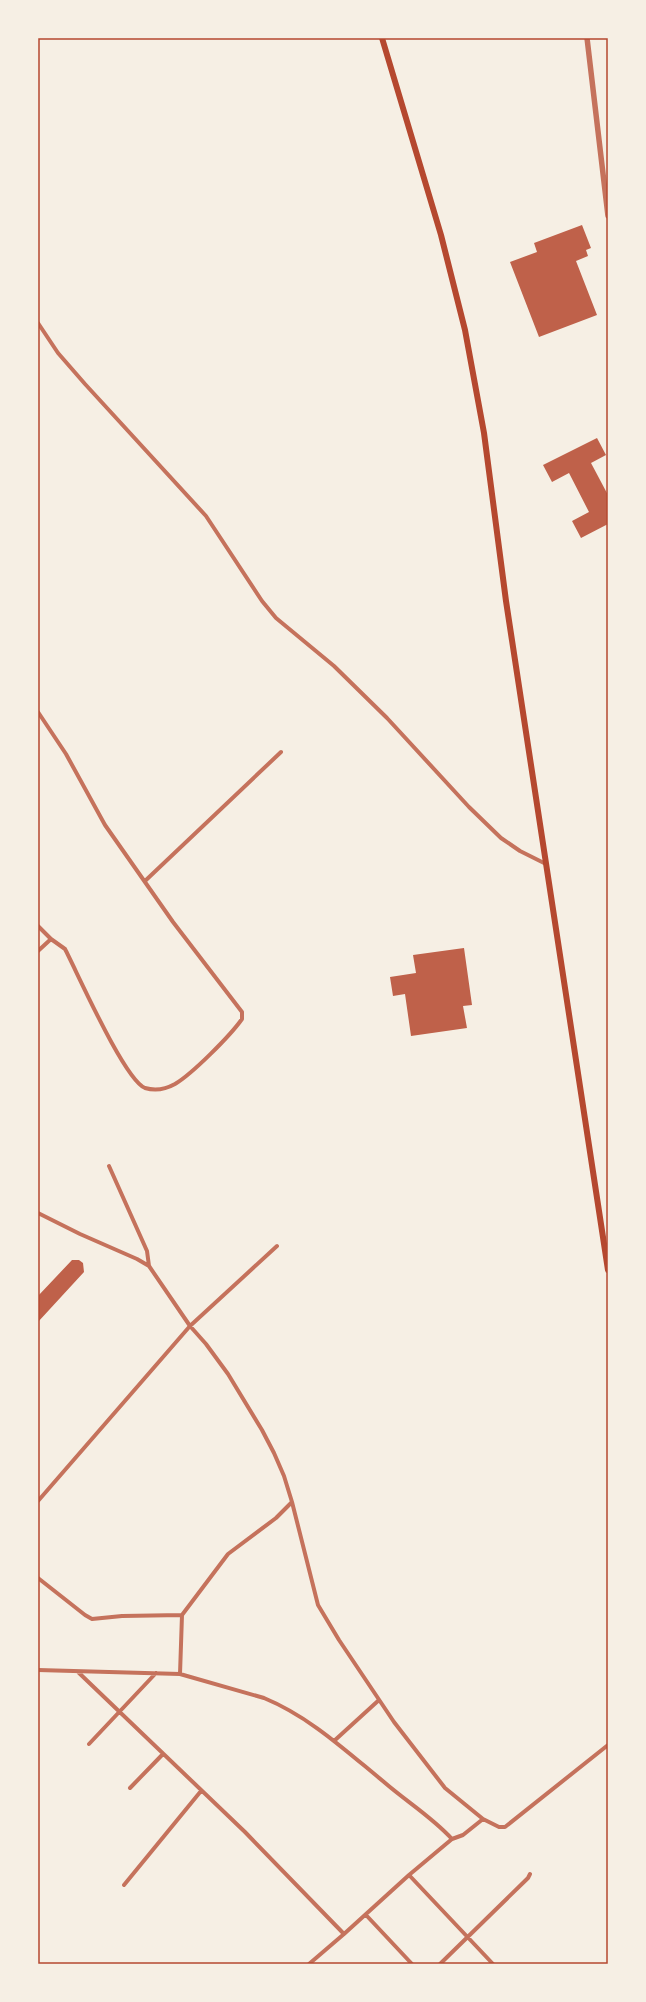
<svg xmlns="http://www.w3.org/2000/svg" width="646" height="2002" font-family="Montserrat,sans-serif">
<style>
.building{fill:#bf614a}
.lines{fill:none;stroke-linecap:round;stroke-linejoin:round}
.minor{stroke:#c5725c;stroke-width:4}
.tertiary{stroke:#c5725c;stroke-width:5.5}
.secondary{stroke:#b5482f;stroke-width:6}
.neatline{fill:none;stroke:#b5482f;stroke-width:1.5}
</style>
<rect width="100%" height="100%" fill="#f6efe4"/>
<path class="building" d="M 582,225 L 591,248 L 586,250 L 588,256 L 576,261 L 597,315 L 539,337 L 510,262 L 537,252 L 534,243 Z
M 597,438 L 606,455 L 591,463 L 608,495 L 608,524 L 581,538 L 572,521 L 589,512 L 569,473 L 552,482 L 543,465 Z
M 464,948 L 472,1005 L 463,1006 L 467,1028 L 411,1036 L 405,994 L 393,996 L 390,977 L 416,973 L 413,955 Z
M 72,1260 L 79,1260 L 83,1263 L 84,1272 L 38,1322 L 38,1296 Z"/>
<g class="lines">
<path class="minor" d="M 38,323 L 58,353 L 85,384 L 206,516 L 262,601 L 276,618 L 334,666 L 387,718 L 469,807 L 501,838 L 520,851 L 546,864
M 38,712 L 66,754 L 105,825 L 173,922 L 242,1012 L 242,1019 C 230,1036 192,1074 175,1084 C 166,1089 155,1091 145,1088 C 124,1079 78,974 65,949 L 51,939
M 145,881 L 281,752
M 38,926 L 51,939 L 38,951
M 109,1166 L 147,1251 L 149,1266
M 38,1213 L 80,1234 L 137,1259 L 149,1266 L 190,1326 L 206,1344 L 228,1374 L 262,1430 L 274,1453 L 284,1476 L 292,1502 L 276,1518 L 228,1554 L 182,1615 L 180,1674
M 38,1501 L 190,1326 L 277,1246
M 292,1502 L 318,1605 L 339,1640 L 394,1722 L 445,1788 L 483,1819 L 499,1827 L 505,1827 L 608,1745
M 38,1578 L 85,1615 L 92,1619 L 122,1616 L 182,1615
M 38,1670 L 180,1674 L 264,1698 C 310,1717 346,1751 384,1782 C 407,1802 432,1817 452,1839
M 78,1672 L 245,1832 L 344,1934 L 409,1875
M 334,1741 L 379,1700
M 89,1744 L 156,1673
M 130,1788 L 163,1754
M 483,1819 L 463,1835 L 452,1839 L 409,1875 L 493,1964
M 124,1885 L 201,1791
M 366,1915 L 412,1964
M 309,1964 L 344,1934
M 440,1964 L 528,1878 L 530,1874"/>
<path class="tertiary" d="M 587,38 L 608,216"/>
<path class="secondary" d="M 382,38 L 441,235 L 465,330 L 484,433 L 506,601 L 608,1270"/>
</g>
<rect width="646" height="2002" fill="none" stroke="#f6efe4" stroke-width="78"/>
<rect x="39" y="39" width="568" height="1924" class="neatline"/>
</svg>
